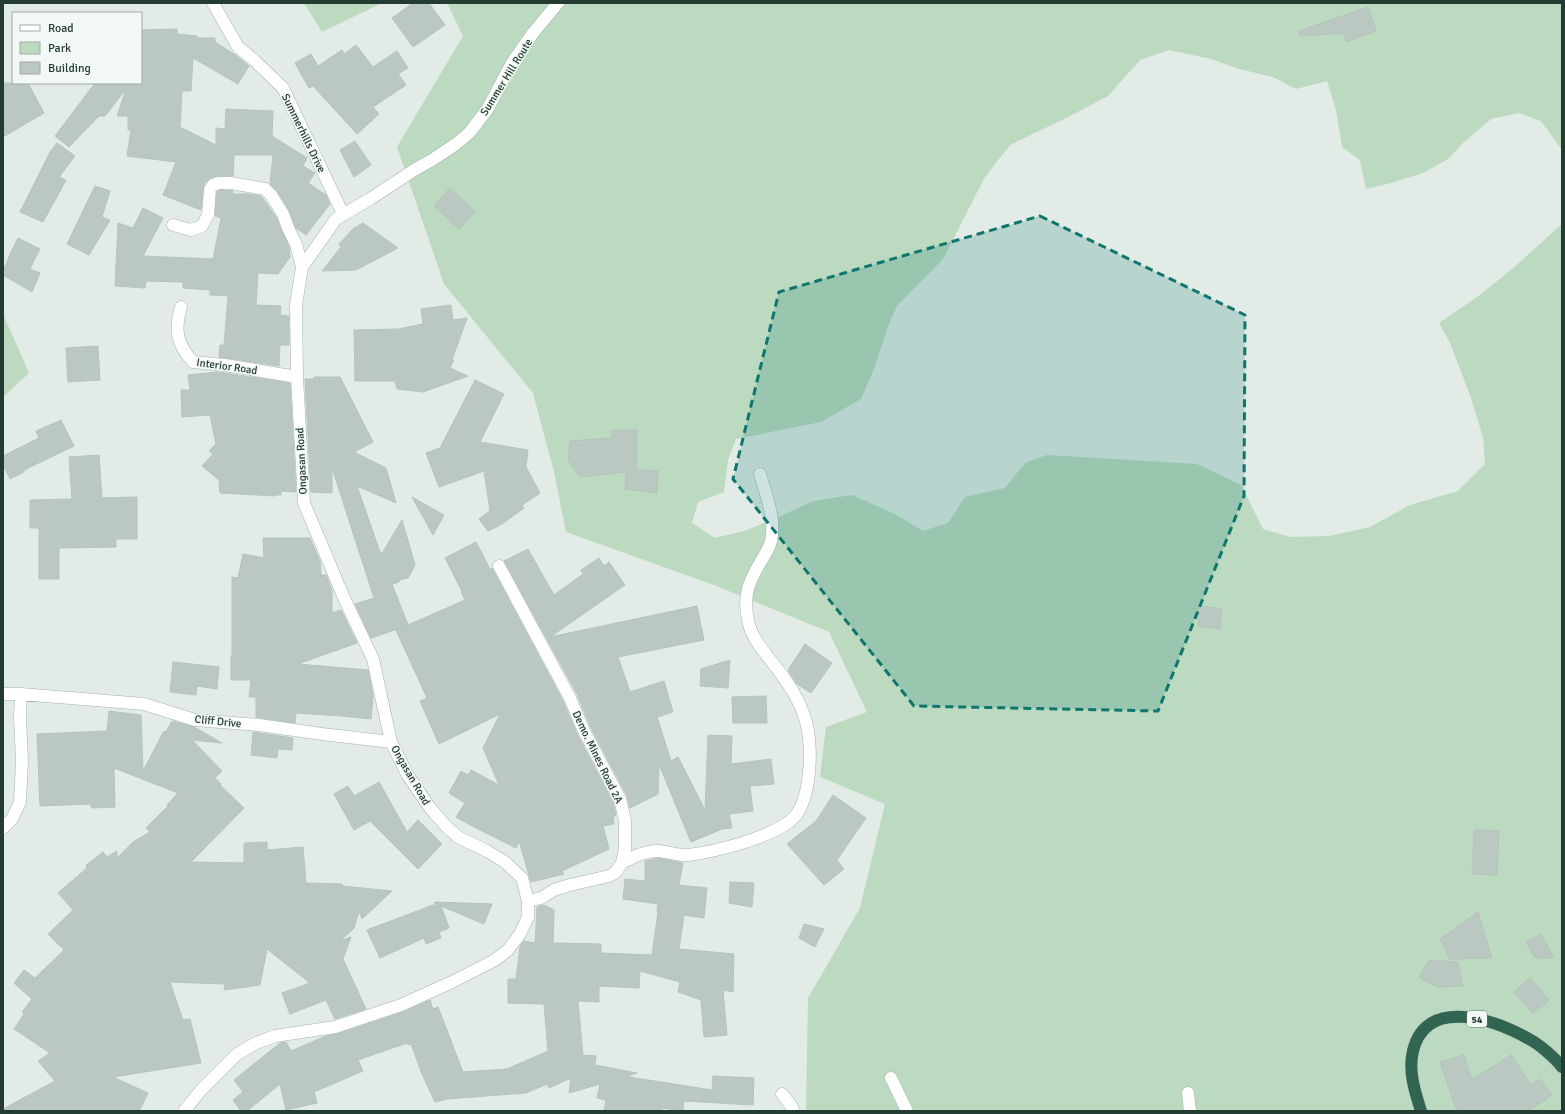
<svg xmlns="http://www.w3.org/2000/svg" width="1565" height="1114" font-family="Signika,sans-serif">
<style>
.green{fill:#bcdac0}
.building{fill:#bac8c1;stroke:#b5c4bb}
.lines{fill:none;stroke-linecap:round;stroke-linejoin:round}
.minor-casing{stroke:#a5b3ac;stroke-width:13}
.highway-casing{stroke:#c1c8c5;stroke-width:13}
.minor{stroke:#fff;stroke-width:12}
.highway{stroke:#326452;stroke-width:12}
.marked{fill:#0f766e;fill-opacity:0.2;stroke:#0f766e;stroke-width:3;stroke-dasharray:8 5;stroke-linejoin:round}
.labels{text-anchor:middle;stroke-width:3;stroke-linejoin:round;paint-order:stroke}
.shield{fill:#f2f8f4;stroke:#61746c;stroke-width:1}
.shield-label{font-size:10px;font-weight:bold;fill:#233b31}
.street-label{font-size:11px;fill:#233b31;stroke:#f2f8f4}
</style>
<rect width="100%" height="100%" fill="#e2ebe6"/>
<path class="green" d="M 304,3 L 382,3 L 322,32 Z
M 447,3 L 1562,3 L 1562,150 L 1541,121 L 1519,113 L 1491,119 L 1464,142 L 1448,159 L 1423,173 L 1391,183 L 1366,189 L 1360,160 L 1342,147 L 1336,110 L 1327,81 L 1296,89 L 1273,77 L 1239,69 L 1211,59 L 1169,50 L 1140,60 L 1108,96 L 1070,116 L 1010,145 L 985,177 L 943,259 L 897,306 L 889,324 L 873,371 L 861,399 L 821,422 L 736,439 L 728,460 L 724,492 L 698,502 L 692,523 L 715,538 L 747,530 L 783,515 L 813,501 L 852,495 L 895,514 L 923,531 L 948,523 L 965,497 L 1005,488 L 1025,463 L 1047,455 L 1197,464 L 1241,485 L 1263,529 L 1290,537 L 1329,536 L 1370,527 L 1410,505 L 1458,491 L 1485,464 L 1483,437 L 1470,395 L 1450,343 L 1439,323 L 1477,297 L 1511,270 L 1562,224 L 1562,1111 L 806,1111 L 808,998 L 860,908 L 885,804 L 820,777 L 826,727 L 867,712 L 829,632 L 714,585 L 566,532 L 554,472 L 533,393 L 444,284 L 397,147 L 463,36 Z
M 3,314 L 29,373 L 3,397 Z"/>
<path class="building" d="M 413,3 L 429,3 L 445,25 L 413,47 L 392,18 Z
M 1368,7 L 1376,31 L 1346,42 L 1343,33 L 1300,36 L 1299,31 Z
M 177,29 L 177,34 L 197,36 L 197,38 L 215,38 L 215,42 L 234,54 L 249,66 L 238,84 L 193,58 L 191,91 L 182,91 L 180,127 L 216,145 L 216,128 L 225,129 L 226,109 L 273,111 L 272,136 L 307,158 L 303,166 L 315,173 L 308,183 L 326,195 L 330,204 L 306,235 L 296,228 L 289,210 L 277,191 L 270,184 L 273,155 L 234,155 L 233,176 L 217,176 L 210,178 L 204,184 L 201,210 L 163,195 L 176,162 L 127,156 L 131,130 L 128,130 L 128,116 L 117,116 L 126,89 L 105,116 L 99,116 L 69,147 L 55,136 L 95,83 L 141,83 L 141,30 Z
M 356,45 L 373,67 L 397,51 L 408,68 L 398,74 L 406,85 L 373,107 L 379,114 L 357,134 L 313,86 L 309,88 L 295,63 L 311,54 L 318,66 L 342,50 L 344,54 Z
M 3,83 L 28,83 L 44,113 L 3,137 Z
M 355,141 L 371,165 L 354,177 L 340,150 Z
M 57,143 L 75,156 L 59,177 L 66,180 L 43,222 L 20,212 L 50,152 Z
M 95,186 L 110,191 L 102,217 L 110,220 L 89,255 L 67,244 Z
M 450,188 L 475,212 L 459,229 L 434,206 Z
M 220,190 L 233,191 L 232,194 L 249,194 L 261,196 L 276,217 L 289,247 L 290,257 L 278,274 L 258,273 L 256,305 L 281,306 L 280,315 L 289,316 L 289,345 L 280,345 L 279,366 L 219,357 L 220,345 L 224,345 L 228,296 L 210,295 L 210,290 L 183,288 L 183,282 L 146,281 L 145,288 L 115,286 L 118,223 L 133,228 L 143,208 L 163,218 L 143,256 L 213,259 L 221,218 L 215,216 L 217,192 Z
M 363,223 L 398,248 L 356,270 L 322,271 L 341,247 L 339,244 L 354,228 Z
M 18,238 L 40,249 L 30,269 L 40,273 L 32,292 L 3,275 L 3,272 L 11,252 Z
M 451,305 L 453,320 L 467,318 L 452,360 L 454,360 L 450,368 L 468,376 L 423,392 L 397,389 L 395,381 L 355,381 L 354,330 L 398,329 L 423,324 L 421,309 Z
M 98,346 L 100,380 L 68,382 L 66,348 Z
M 218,372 L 290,383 L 296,492 L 281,491 L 281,495 L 275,495 L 275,496 L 220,493 L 219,480 L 202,466 L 213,454 L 209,451 L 216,444 L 210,415 L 182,417 L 181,390 L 190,390 L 188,375 Z
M 314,377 L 340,377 L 373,442 L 354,452 L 386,468 L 396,503 L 357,486 L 381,555 L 402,520 L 415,565 L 408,578 L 399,580 L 399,582 L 392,584 L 408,625 L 465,600 L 461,592 L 462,591 L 445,558 L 476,542 L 490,569 L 492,568 L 563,701 L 576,732 L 613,802 L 616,815 L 613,817 L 614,824 L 603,826 L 609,849 L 562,871 L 564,874 L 531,882 L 519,841 L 516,848 L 476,828 L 456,817 L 465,803 L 449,793 L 461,771 L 468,775 L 471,770 L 499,785 L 483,748 L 500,714 L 439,744 L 420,701 L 427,698 L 396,630 L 407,626 L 371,638 L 355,604 L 374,598 L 332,468 L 332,493 L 311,492 L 305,379 L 315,379 Z
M 475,380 L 504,394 L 480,442 L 528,450 L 526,467 L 540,493 L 522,505 L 524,508 L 502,524 L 488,531 L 479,519 L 490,511 L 484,471 L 439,487 L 426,453 L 440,448 Z
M 61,420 L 74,446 L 24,470 L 24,472 L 10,479 L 3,465 L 3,456 L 39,438 L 36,431 Z
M 612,430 L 637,430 L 637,470 L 658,471 L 657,493 L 625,489 L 626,472 L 580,477 L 568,460 L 570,441 L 612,438 Z
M 99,455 L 102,498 L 137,497 L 137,539 L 116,539 L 116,547 L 59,548 L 59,579 L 39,579 L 39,528 L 30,528 L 30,500 L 72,499 L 69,457 Z
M 412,497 L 444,515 L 433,535 Z
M 263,538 L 310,538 L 320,561 L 321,575 L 326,575 L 332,590 L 332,613 L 341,610 L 357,643 L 298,664 L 368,670 L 373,696 L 371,719 L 342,716 L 296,713 L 295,723 L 256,717 L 256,697 L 249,697 L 251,680 L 231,680 L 231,656 L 232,656 L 232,577 L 238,578 L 243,554 L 264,558 Z
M 528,549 L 554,595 L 583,574 L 581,570 L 599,558 L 604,566 L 609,562 L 625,585 L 550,637 L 697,606 L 704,640 L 618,657 L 630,692 L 664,681 L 673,712 L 657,717 L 671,761 L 678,757 L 705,810 L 708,735 L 732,736 L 731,764 L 771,759 L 774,784 L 750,786 L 753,811 L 729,814 L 732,828 L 722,829 L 691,842 L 659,764 L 658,794 L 630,808 L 627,796 L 590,726 L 577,694 L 504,561 Z
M 1200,606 L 1222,609 L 1220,629 L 1198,626 Z
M 805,644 L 832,663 L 811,693 L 797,684 L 788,670 Z
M 730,660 L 728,688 L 700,686 L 701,669 Z
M 173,662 L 219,667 L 217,689 L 197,686 L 196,695 L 170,692 Z
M 766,696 L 767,723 L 733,723 L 732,697 Z
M 109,711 L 141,715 L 143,771 L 164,731 L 166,732 L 172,721 L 194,727 L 222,743 L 192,740 L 222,771 L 215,778 L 221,784 L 220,785 L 244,808 L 191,862 L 244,863 L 244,843 L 267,842 L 267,850 L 303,847 L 306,883 L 342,884 L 342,886 L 392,891 L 362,919 L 359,911 L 354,928 L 340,941 L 351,937 L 343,959 L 366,1009 L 335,1019 L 326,1000 L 290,1014 L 282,993 L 310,983 L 267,949 L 260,985 L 224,990 L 225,984 L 170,982 L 183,1020 L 190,1019 L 201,1063 L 113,1077 L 148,1093 L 139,1111 L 3,1111 L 3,1109 L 55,1081 L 38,1061 L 50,1053 L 14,1029 L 24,1014 L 22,1012 L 32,999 L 14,983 L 24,970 L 35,978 L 64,950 L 48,934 L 73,910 L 58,893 L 87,868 L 86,865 L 103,852 L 107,857 L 117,851 L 117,858 L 133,842 L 150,832 L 146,828 L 169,805 L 167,805 L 178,793 L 114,768 L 115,807 L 92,808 L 91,804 L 40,806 L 37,734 L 107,731 Z
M 253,732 L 293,738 L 292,750 L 278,749 L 277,758 L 251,755 Z
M 379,782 L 407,832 L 418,820 L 442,844 L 418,869 L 370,821 L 354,830 L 334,794 L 348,786 L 354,796 Z
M 833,795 L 866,818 L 837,860 L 844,869 L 824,885 L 787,844 L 816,821 Z
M 1474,830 L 1499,831 L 1497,875 L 1472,874 Z
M 658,858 L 683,863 L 679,885 L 707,888 L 704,918 L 684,915 L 679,949 L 734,954 L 733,992 L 723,990 L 727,1035 L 704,1037 L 701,1000 L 678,992 L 680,982 L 640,971 L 639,988 L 599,986 L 599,1002 L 578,1001 L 583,1055 L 596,1056 L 595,1065 L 637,1073 L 630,1075 L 629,1077 L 712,1090 L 713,1076 L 754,1078 L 753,1105 L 684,1101 L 683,1111 L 662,1108 L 662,1111 L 604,1111 L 606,1100 L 597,1098 L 600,1084 L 569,1093 L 571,1078 L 549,1088 L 547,1084 L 526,1093 L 447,1099 L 435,1102 L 422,1074 L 411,1044 L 408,1045 L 407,1043 L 358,1060 L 363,1071 L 314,1092 L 317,1103 L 286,1110 L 280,1084 L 247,1111 L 241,1111 L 233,1100 L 243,1092 L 234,1080 L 280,1043 L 286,1042 L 291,1051 L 326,1036 L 337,1034 L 403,1012 L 430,1000 L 433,1009 L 438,1007 L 463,1072 L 507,1069 L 548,1051 L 544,1004 L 508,1003 L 508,979 L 516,979 L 520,947 L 524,941 L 535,943 L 537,907 L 544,905 L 554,910 L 553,943 L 601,944 L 601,953 L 652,955 L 658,912 L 657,912 L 658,904 L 623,899 L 625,879 L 645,881 L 645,861 Z
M 730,882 L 754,883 L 752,907 L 729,903 Z
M 435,902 L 492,904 L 484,924 L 441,906 L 449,928 L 439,932 L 441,938 L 426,944 L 424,938 L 380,958 L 367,930 L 433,905 L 438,905 L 434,903 Z
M 1478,912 L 1492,958 L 1450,959 L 1440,939 Z
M 804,924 L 824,929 L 815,947 L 799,938 Z
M 1541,934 L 1554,958 L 1535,958 L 1526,942 Z
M 1429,960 L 1458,962 L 1463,986 L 1437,987 L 1419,977 Z
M 1530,978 L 1549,1000 L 1533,1014 L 1514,992 Z
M 1464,1055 L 1472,1080 L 1511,1055 L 1531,1085 L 1540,1079 L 1552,1095 L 1529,1111 L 1457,1111 L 1440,1062 Z"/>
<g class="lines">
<defs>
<path id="minor" d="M 213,3 L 238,47 L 254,60 L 283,88 L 343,214
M 173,225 L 191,230 L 202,226 L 208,215 L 210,189 L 213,185 L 219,183 L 231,183 L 265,189 L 271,195 L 283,214 L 288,228 L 296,244 L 302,267
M 181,307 C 174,331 177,344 193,362 L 225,365 L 297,377
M 499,566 L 570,698 L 583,729 L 620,799 L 625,820 L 625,849 L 622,863 L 615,873 L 609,876 L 570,885 L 554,890 L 541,898 L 528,901
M 3,694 L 21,694 L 144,704 L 195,720 L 259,725 L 322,734 L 391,742
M 3,828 L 12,819 L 20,802 L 22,761 L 20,717 L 21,694
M 622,863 C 633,857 646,850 659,851 C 669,852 678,856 689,855 C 718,851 765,839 789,822 C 812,806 813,746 806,722 C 800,699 786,680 772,662 C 762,649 751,637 748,620 C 743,597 748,583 760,563 C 764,556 769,549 771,541 C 776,519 766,495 760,474
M 891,1078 L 907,1111
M 1188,1093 L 1190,1111
M 782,1094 L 792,1107 L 793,1111
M 184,1111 L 202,1089 L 236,1055 L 256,1043 L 275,1036 L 335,1027 L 401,1005 L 452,982 L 495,960 L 508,950 L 520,934 L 528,917 L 528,901 L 522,878 L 505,862 L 487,851 L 458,837 L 446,826 L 430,808 L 407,774 L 391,742 L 373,659 L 344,598 L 304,503 L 297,377 L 296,305 L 302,267 L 336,219 L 370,199 L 414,170 L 432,160 L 456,144 L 469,133 L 487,110 L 512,63 L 533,33 L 558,3"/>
<path id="highway" d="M 1421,1111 C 1415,1092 1408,1071 1413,1051 C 1426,995 1495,1020 1529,1039 C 1539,1044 1555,1058 1562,1067"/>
</defs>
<use href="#minor" class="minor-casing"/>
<use href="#highway" class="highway-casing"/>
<use href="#minor" class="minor"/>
<use href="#highway" class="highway"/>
</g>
<path class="marked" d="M 1040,216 L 1245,315 L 1244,496 L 1158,711 L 914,706 L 733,479 L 779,292 Z"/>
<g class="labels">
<rect class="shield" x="1467" y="1011" width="20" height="16" rx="3"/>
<g class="shield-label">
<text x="1477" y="1023">54</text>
</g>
<g class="street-label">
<text transform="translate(506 77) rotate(-58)" y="4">Summer Hill Route</text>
<text transform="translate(304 133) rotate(64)" y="4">Summerhills Drive</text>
<text transform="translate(227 366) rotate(8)" y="4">Interior Road</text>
<text transform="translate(301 461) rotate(-93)" y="4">Ongasan Road</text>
<text transform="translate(218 721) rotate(6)" y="4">Cliff Drive</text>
<text transform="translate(598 757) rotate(64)" y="4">Demo. Mines Road 2A</text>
<text transform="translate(411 775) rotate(60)" y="4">Ongasan Road</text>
</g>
</g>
<rect width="1565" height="1114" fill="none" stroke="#233b31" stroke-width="8"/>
<rect x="12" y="12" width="130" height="72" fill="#f2f8f4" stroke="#9faca6"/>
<rect x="20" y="25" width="20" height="6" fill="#ffffff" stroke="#9faca6"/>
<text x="48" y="32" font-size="12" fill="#233b31">Road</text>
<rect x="20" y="42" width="20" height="12" fill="#bcdac0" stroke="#9faca6"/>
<text x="48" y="52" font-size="12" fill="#233b31">Park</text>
<rect x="20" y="62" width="20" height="12" fill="#bac8c1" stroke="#9faca6"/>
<text x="48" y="72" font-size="12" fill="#233b31">Building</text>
</svg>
